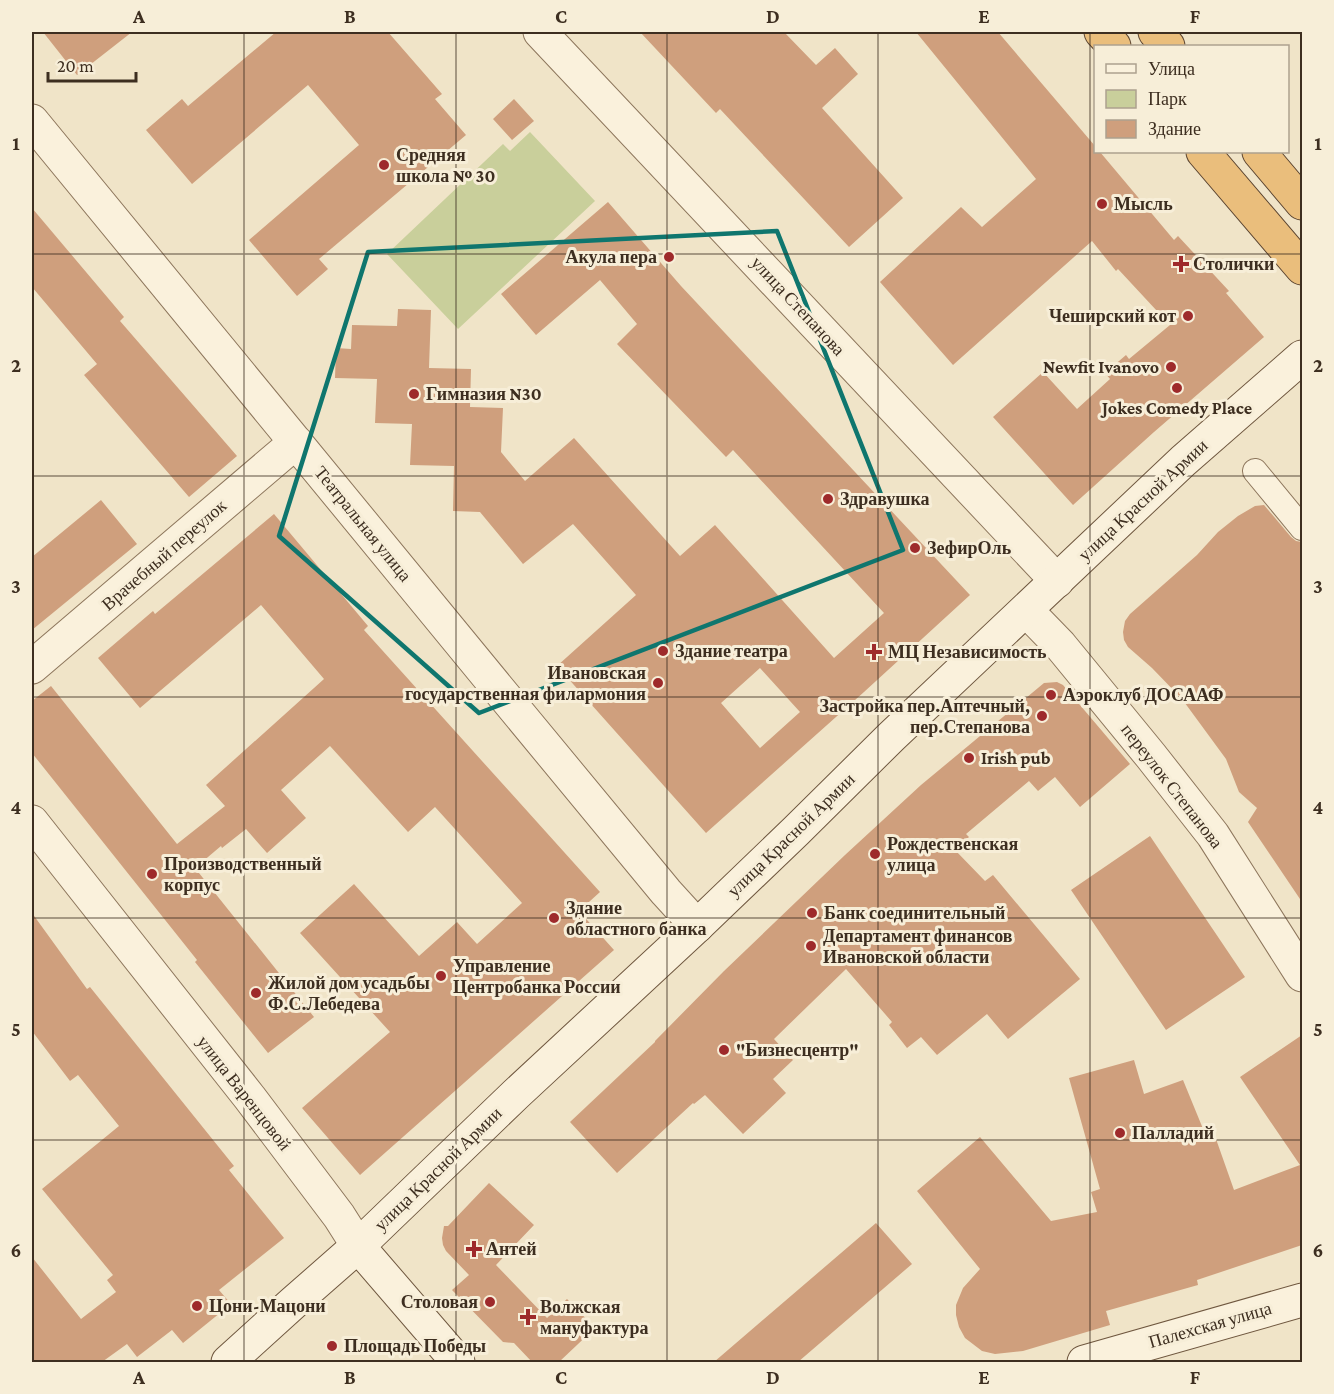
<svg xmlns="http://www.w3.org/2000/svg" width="1334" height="1394" font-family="'Crimson Pro',serif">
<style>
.green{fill:#c9cf9b}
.building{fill:#cf9f7d;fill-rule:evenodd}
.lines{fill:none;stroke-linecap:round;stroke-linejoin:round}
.pedestrian-casing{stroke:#8d765c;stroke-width:26}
.minor-casing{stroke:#8d765c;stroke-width:35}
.secondary-casing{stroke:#6f573f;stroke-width:35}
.trunk-casing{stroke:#5b4430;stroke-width:35}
.pedestrian{stroke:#faf1dc;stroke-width:24}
.minor{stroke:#faf1dc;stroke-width:33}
.secondary{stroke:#faf1dc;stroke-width:33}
.trunk{stroke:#eabe7c;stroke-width:33}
.marked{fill:none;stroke:#0f766e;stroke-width:4.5;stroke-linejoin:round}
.grid{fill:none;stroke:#3d2e20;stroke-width:1.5;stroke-opacity:0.55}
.poi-dot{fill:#9e2a2b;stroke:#f7eed8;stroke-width:2}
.labels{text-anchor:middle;stroke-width:6;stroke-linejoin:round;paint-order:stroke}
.poi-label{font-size:18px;font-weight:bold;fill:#3d2e20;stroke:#f7eed8;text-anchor:start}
.street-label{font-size:18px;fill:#3d2e20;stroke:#f7eed8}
.neatline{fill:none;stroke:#3d2e20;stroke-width:2}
.grid-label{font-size:20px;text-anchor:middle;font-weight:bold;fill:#3d2e20}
</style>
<rect width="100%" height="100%" fill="#f0e4c8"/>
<path class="green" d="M 530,132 L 595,201 L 458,329 L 387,254 L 503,144 L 510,151 Z"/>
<path class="building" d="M 43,32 L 132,32 L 77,75 Z
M 276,32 L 388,32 L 442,94 L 435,99 L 466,135 L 319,259 L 328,269 L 297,296 L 249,240 L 359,145 L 308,85 L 192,184 L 146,130 L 182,99 L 188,106 Z
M 640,32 L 784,32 L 816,65 L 835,48 L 858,74 L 822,108 L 903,198 L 849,247 L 720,109 L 716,113 Z
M 916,32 L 998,32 L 1095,146 L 1095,152 L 1100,152 L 1174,240 L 1178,236 L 1229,291 L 1226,293 L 1264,337 L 1154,432 L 1073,505 L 993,417 L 1043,372 L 1077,409 L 1110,379 L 1105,373 L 1126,355 L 1129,359 L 1170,325 L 1118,269 L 1116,271 L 1092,241 L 953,365 L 880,282 L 961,207 L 982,227 L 1036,179 Z
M 514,99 L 534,121 L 512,140 L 493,119 Z
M 608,202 L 681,286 L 970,595 L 864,692 L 706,833 L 557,666 L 636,595 L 573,524 L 523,564 L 480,512 L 453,511 L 454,466 L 410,465 L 412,424 L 375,423 L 377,379 L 335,378 L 336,348 L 351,349 L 352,325 L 397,326 L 398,309 L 431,310 L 429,368 L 471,369 L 470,407 L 503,408 L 501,452 L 525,481 L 574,438 L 680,556 L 715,525 L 834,658 L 884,613 L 733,450 L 726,457 L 617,344 L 637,324 L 600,280 L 536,335 L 501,294 ZM 760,668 L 800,712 L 760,748 L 721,703 Z
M 32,208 L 124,317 L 120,321 L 237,456 L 189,497 L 84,375 L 97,364 L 32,287 Z
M 101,500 L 137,544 L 32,630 L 32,557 Z
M 1264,505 L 1291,537 L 1296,541 L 1302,542 L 1302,902 L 1248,822 L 1257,808 L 1239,792 L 1226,759 L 1182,699 L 1152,668 L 1128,647 L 1124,640 L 1123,632 L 1125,621 L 1130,614 L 1197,555 L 1218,532 L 1238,516 L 1255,506 Z
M 274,514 L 368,626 L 364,630 L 600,892 L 579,911 L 614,950 L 360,1175 L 302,1108 L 390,1032 L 300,933 L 354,884 L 419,956 L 457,922 L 477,944 L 522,903 L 435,807 L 408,832 L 330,746 L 281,790 L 306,818 L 267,853 L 246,829 L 222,848 L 221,846 L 195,868 L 314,1017 L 268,1053 L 195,962 L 197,960 L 32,753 L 32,701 L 51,686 L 177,844 L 225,806 L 206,785 L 324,679 L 261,605 L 140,708 L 98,658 L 153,611 L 155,614 Z
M 1057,682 L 1063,685 L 1130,764 L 1080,807 L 1055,777 L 1038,791 L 1029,781 L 966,834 L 969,837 L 955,850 L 985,881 L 993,875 L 1080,979 L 1008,1039 L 987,1014 L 937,1055 L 921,1037 L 907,1048 L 889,1025 L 892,1022 L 846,969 L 774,1039 L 793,1060 L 773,1079 L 786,1093 L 743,1134 L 705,1095 L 694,1104 L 693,1103 L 617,1173 L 570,1122 L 655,1042 L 655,1041 L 724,971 L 845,855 L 921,785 L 1044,683 Z
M 1150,836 L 1245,977 L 1166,1030 L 1071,890 Z
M 32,913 L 87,989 L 90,987 L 234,1166 L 229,1170 L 284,1238 L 219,1290 L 231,1304 L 183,1343 L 172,1330 L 137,1357 L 127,1344 L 102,1362 L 32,1362 L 32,1257 L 81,1319 L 116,1292 L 107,1280 L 113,1275 L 42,1189 L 119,1126 L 78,1075 L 70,1081 L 32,1031 Z
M 1302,1035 L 1302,1245 L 1197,1280 L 1198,1285 L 1106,1311 L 1110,1325 L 1023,1351 L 995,1354 L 982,1351 L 965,1338 L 959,1327 L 956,1315 L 956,1305 L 963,1288 L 980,1269 L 917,1191 L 980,1137 L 1051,1221 L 1097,1212 L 1091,1192 L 1100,1189 L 1069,1078 L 1134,1060 L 1144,1094 L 1183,1080 L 1208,1141 L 1216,1139 L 1234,1190 L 1300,1165 L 1240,1077 Z
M 489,1183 L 534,1225 L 496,1265 L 547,1318 L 567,1299 L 595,1328 L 559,1362 L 532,1362 L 514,1343 L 503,1342 L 452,1290 L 469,1275 L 446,1251 L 443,1245 L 442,1238 L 444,1226 L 448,1226 Z
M 876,1223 L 912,1264 L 798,1362 L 714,1362 Z"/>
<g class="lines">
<defs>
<path id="pedestrian" d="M 1255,471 L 1302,528"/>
<path id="minor" d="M 540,32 L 1057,581
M 32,121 L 500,691 L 666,892 L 697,926
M 1026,610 L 1060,645 L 1151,756 L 1213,835 L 1302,975
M 32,667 L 296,442
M 32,822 L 250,1098 L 339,1216 L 358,1246"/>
<path id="secondary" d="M 358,1246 L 458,1362
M 228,1362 L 293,1303 L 358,1246 L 516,1094 L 697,926 L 796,831 L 891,737 L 1183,461 L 1302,357
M 1084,1362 L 1302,1300"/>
<path id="trunk" d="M 1101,32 L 1114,46
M 1155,32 L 1168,46
M 1203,152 L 1302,268
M 1259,152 L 1302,203"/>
</defs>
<use href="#pedestrian" class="pedestrian-casing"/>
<use href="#minor" class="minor-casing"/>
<use href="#secondary" class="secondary-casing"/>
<use href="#trunk" class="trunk-casing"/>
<use href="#pedestrian" class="pedestrian"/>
<use href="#minor" class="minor"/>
<use href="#secondary" class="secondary"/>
<use href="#trunk" class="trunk"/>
</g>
<path class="marked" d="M 777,231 L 903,550 L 479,713 L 279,536 L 368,252 Z"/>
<path class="grid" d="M 244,32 L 244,1362M 456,32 L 456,1362M 667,32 L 667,1362M 878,32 L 878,1362M 1090,32 L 1090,1362M 32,254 L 1302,254M 32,476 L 1302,476M 32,697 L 1302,697M 32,918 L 1302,918M 32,1140 L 1302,1140"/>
<g class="poi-dot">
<circle cx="384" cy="165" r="6"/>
<circle cx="1102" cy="204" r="6"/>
<circle cx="669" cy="257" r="6"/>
<path d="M1178 255h6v6h6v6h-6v6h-6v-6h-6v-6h6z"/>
<circle cx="1188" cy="316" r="6"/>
<circle cx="1171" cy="367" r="6"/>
<circle cx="1177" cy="388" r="6"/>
<circle cx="414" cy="394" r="6"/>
<circle cx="828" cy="499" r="6"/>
<circle cx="915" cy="548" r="6"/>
<circle cx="663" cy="651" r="6"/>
<path d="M871 643h6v6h6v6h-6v6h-6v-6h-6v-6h6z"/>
<circle cx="658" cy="683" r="6"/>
<circle cx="1051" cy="695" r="6"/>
<circle cx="1042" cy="716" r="6"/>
<circle cx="969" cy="758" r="6"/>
<circle cx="875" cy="854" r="6"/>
<circle cx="152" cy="874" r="6"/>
<circle cx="812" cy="913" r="6"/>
<circle cx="554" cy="918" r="6"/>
<circle cx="811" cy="946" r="6"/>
<circle cx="441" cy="976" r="6"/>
<circle cx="256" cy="993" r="6"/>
<circle cx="724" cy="1050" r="6"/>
<circle cx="1120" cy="1133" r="6"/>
<path d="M471 1240h6v6h6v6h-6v6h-6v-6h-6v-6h6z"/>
<circle cx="490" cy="1302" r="6"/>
<circle cx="197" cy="1306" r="6"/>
<path d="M525 1308h6v6h6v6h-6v6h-6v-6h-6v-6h6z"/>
<circle cx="332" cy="1346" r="6"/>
</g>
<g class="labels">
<g class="poi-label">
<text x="396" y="161">Средняя<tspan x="396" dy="21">школа № 30</tspan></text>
<text x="1114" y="210">Мысль</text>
<text x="657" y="263" text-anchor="end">Акула пера</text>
<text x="1193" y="270">Столички</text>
<text x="1176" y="322" text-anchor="end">Чеширский кот</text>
<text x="1159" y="373" text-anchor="end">Newfit Ivanovo</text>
<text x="426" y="400">Гимназия N30</text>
<text x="1177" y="414" text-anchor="middle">Jokes Comedy Place</text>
<text x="840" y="505">Здравушка</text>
<text x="927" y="554">ЗефирОль</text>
<text x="675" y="657">Здание театра</text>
<text x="888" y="658">МЦ Независимость</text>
<text x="646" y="679" text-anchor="end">Ивановская<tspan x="646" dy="21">государственная филармония</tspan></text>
<text x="1063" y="701">Аэроклуб ДОСААФ</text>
<text x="1030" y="712" text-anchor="end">Застройка пер.Аптечный,<tspan x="1030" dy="21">пер.Степанова</tspan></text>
<text x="981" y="764">Irish pub</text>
<text x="887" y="850">Рождественская<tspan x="887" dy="21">улица</tspan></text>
<text x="164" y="870">Производственный<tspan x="164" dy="21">корпус</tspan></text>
<text x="566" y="914">Здание<tspan x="566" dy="21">областного банка</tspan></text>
<text x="824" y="919">Банк соединительный</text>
<text x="823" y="942">Департамент финансов<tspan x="823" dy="21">Ивановской области</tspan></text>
<text x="453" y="972">Управление<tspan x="453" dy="21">Центробанка России</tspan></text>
<text x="268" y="989">Жилой дом усадьбы<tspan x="268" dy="21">Ф.С.Лебедева</tspan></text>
<text x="736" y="1056">"Бизнесцентр"</text>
<text x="1132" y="1139">Палладий</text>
<text x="486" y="1255">Антей</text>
<text x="478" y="1308" text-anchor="end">Столовая</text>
<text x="209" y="1312">Цони-Мацони</text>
<text x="540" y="1313">Волжская<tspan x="540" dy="21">мануфактура</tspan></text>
<text x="344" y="1352">Площадь Победы</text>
</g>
<g class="street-label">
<text transform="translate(798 306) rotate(47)" y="6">улица Степанова</text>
<text transform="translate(1143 500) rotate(-43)" y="6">улица Красной Армии</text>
<text transform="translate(363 524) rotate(51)" y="6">Театральная улица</text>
<text transform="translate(164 555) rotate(-41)" y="6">Врачебный переулок</text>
<text transform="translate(1172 786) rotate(52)" y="6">переулок Степанова</text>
<text transform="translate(791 835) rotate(-44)" y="6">улица Красной Армии</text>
<text transform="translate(244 1093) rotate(52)" y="6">улица Варенцовой</text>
<text transform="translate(438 1169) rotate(-44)" y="6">улица Красной Армии</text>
<text transform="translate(1210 1325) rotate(-16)" y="6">Палехская улица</text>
</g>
</g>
<rect width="1334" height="1394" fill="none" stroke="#f7eed8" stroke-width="66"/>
<rect x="1094" y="45" width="195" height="108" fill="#f7eed8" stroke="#ada18e" stroke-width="1.5"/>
<rect x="1106" y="64" width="30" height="9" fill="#faf1dc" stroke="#ada18e" stroke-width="1.5"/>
<text x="1148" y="75" font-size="18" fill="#3d2e20">Улица</text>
<rect x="1106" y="90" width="30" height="18" fill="#c9cf9b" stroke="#ada18e" stroke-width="1.5"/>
<text x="1148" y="105" font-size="18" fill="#3d2e20">Парк</text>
<rect x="1106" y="120" width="30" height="18" fill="#cf9f7d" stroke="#ada18e" stroke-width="1.5"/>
<text x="1148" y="135" font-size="18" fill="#3d2e20">Здание</text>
<path d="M48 72v9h88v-9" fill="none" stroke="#3d2e20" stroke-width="3"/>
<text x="57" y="72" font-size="18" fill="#3d2e20" stroke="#f7eed8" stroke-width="4.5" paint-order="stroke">20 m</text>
<rect x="33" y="33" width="1268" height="1328" class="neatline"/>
<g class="grid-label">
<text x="139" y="23">A</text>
<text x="350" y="23">B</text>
<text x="561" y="23">C</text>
<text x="773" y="23">D</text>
<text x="984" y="23">E</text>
<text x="1195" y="23">F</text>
<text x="16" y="150">1</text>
<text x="1318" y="150">1</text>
<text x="16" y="372">2</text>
<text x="1318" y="372">2</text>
<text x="16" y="593">3</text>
<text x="1318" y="593">3</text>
<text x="16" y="814">4</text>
<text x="1318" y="814">4</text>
<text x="16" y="1036">5</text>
<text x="1318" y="1036">5</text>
<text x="16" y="1257">6</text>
<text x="1318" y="1257">6</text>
<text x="139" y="1384">A</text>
<text x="350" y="1384">B</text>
<text x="561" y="1384">C</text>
<text x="773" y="1384">D</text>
<text x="984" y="1384">E</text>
<text x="1195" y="1384">F</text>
</g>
</svg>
